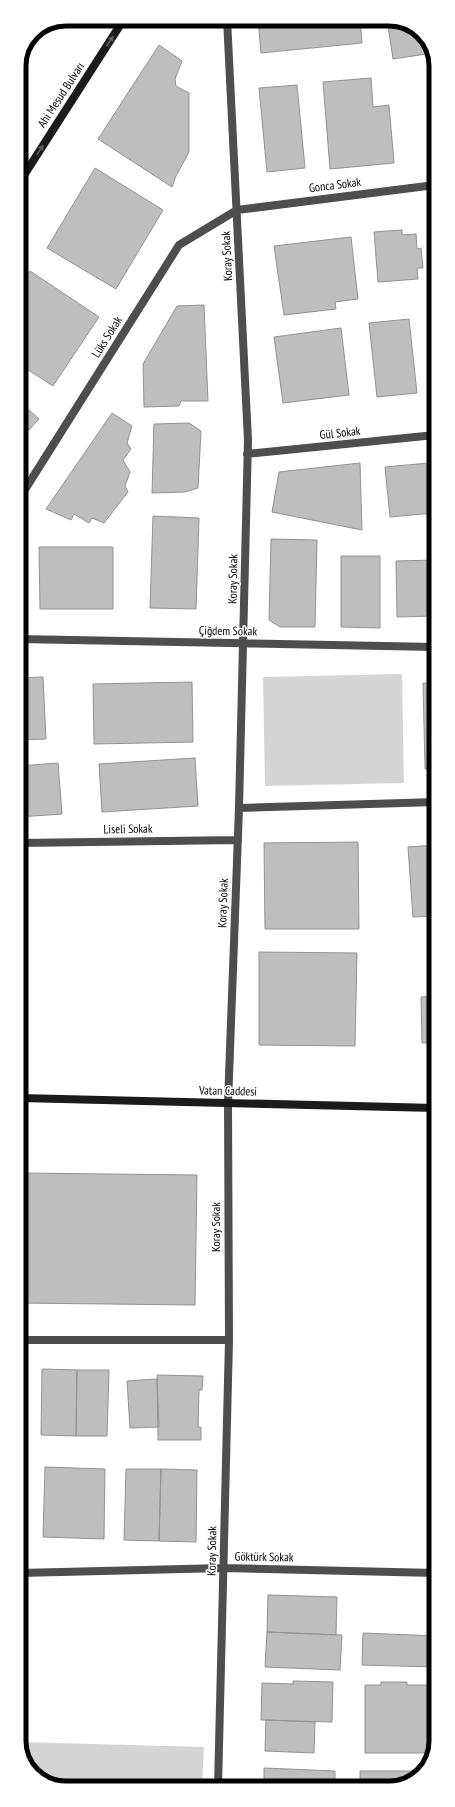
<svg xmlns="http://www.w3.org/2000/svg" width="455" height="1807" font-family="'PT Sans Narrow',sans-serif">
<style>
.green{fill:#d5d5d5}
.building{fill:#bebebe;stroke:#929292}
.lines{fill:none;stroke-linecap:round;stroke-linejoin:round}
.street{stroke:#4e4e4e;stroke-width:8}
.secondary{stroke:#1b1b1b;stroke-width:8}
.oneway{fill:#5f5f5f}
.labels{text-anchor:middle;stroke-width:3;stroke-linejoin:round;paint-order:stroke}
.street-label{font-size:12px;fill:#000;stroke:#fff}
.rim{fill:none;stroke:#000;stroke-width:5}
</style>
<rect width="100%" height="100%" fill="#fff"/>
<path class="green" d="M 402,674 L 404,783 L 265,786 L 263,677 Z
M 20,1742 L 204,1747 L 202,1787 L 60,1788 L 33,1774 L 20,1750 Z"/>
<path class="building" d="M 258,19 L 360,19 L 362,43 L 261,53 Z
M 387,19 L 395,19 L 422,33 L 433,53 L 393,59 Z
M 159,45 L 182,61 L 175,79 L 176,86 L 189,93 L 189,152 L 176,176 L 172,187 L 98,139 Z
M 371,78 L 373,107 L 389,105 L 394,163 L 330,169 L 323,82 Z
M 297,85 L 305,168 L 267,172 L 259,88 Z
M 95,168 L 163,210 L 116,289 L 47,248 Z
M 435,224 L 435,294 L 434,294 L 428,225 Z
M 402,230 L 402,235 L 416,234 L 417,249 L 421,248 L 423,268 L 417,268 L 418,279 L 378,282 L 374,232 Z
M 351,237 L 358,299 L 335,302 L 336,309 L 284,315 L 274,246 Z
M 30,271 L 99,317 L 53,386 L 19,364 L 19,288 Z
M 204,305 L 208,401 L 181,401 L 179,406 L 144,407 L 143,364 L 177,306 Z
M 409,319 L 417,393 L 377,397 L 369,323 Z
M 341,328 L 349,395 L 283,403 L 274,337 Z
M 19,401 L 39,419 L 19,441 Z
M 112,413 L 132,426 L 127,443 L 131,449 L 123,460 L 130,472 L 125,486 L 128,492 L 104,523 L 92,518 L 89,523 L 74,514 L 71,520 L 46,509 Z
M 189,423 L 201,431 L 198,488 L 185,492 L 152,493 L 154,424 Z
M 360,463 L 362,530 L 272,512 L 279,472 Z
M 429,463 L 434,513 L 390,517 L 385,467 Z
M 153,516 L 199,518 L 196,609 L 150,608 Z
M 271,539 L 317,540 L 315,627 L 280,627 L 269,620 Z
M 39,547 L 113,547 L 113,609 L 40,609 Z
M 341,556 L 380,556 L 380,628 L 341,627 Z
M 435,560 L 435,616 L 397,617 L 396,561 Z
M 43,677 L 46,739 L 19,740 L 19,678 Z
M 192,682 L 193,742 L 94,744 L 93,684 Z
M 423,683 L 435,683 L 435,768 L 425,769 Z
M 195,758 L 198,806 L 102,812 L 99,764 Z
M 58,763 L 62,814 L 19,817 L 19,766 Z
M 358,842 L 359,929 L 265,929 L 264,843 Z
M 436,845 L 436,916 L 413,917 L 408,847 Z
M 259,952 L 357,953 L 355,1046 L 259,1045 Z
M 436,996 L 436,1043 L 422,1043 L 421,997 Z
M 20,1173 L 197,1175 L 195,1305 L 20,1303 Z
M 42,1369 L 77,1370 L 76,1436 L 41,1435 Z
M 20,1370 L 23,1371 L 22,1427 L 20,1427 Z
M 77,1370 L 109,1370 L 107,1436 L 76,1436 Z
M 157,1375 L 203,1376 L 202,1390 L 199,1390 L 198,1427 L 201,1427 L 201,1440 L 158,1440 Z
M 157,1379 L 159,1427 L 130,1428 L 127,1381 Z
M 20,1464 L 23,1464 L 22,1534 L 20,1534 Z
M 45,1467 L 105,1469 L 104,1539 L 43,1537 Z
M 126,1469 L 161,1469 L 159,1541 L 124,1540 Z
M 161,1469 L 197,1470 L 196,1542 L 159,1541 Z
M 268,1595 L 337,1597 L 336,1635 L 267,1632 Z
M 267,1632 L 342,1635 L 340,1670 L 265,1667 Z
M 363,1633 L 436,1636 L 436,1667 L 362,1665 Z
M 293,1681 L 333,1682 L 332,1722 L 261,1720 L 262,1683 L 293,1684 Z
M 381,1682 L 407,1682 L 407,1685 L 433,1685 L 433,1710 L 429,1710 L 429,1726 L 433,1726 L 431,1753 L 365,1753 L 365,1685 L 381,1685 Z
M 266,1720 L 315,1722 L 314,1753 L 265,1751 Z
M 264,1768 L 335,1771 L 335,1787 L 264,1787 Z
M 360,1771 L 419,1771 L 419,1775 L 398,1787 L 360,1787 Z"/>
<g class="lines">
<path class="street" d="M 247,454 L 435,435
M 19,499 L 179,245 L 237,210 L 435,185
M 19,639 L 435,647
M 239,808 L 436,802
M 19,843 L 238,840
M 20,1340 L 229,1340
M 20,1573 L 224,1568 L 436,1573
M 218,1787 L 229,1340 L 228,1103 L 239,808 L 248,440 L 227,19"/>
<path class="secondary" d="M 24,54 L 40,30
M 19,183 L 124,19
M 20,1098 L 436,1108"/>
</g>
<defs><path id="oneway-solid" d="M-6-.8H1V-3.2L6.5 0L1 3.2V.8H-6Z"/></defs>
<g class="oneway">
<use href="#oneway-solid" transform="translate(110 41) rotate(-57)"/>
<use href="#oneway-solid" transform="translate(40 150) rotate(-57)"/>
</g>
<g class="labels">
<g class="street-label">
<text transform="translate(61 95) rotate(-57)" y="4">Ahi Mesud Bulvarı</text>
<text transform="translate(335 185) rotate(-7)" y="4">Gonca Sokak</text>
<text transform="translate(227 256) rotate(-93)" y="4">Koray Sokak</text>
<text transform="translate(107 337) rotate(-58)" y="4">Lüks Sokak</text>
<text transform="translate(340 433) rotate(-6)" y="4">Gül Sokak</text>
<text transform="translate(233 579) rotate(-89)" y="4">Koray Sokak</text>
<text transform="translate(228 631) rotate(1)" y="4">Çiğdem Sokak</text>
<text transform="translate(128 829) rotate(-1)" y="4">Liseli Sokak</text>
<text transform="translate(223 903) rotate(-88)" y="4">Koray Sokak</text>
<text transform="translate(228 1091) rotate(1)" y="4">Vatan Caddesi</text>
<text transform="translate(216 1227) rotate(-90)" y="4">Koray Sokak</text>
<text transform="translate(212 1551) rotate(-89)" y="4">Koray Sokak</text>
<text transform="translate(264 1557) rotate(1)" y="4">Göktürk Sokak</text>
</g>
</g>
<path d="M0 0H455V1807H0ZM66 26H389A40 40 0 0 1 429 66V1741A40 40 0 0 1 389 1781H66A40 40 0 0 1 26 1741V66A40 40 0 0 1 66 26Z" fill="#fff" fill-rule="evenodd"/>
<path class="rim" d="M66 26H389A40 40 0 0 1 429 66V1741A40 40 0 0 1 389 1781H66A40 40 0 0 1 26 1741V66A40 40 0 0 1 66 26Z"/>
</svg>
